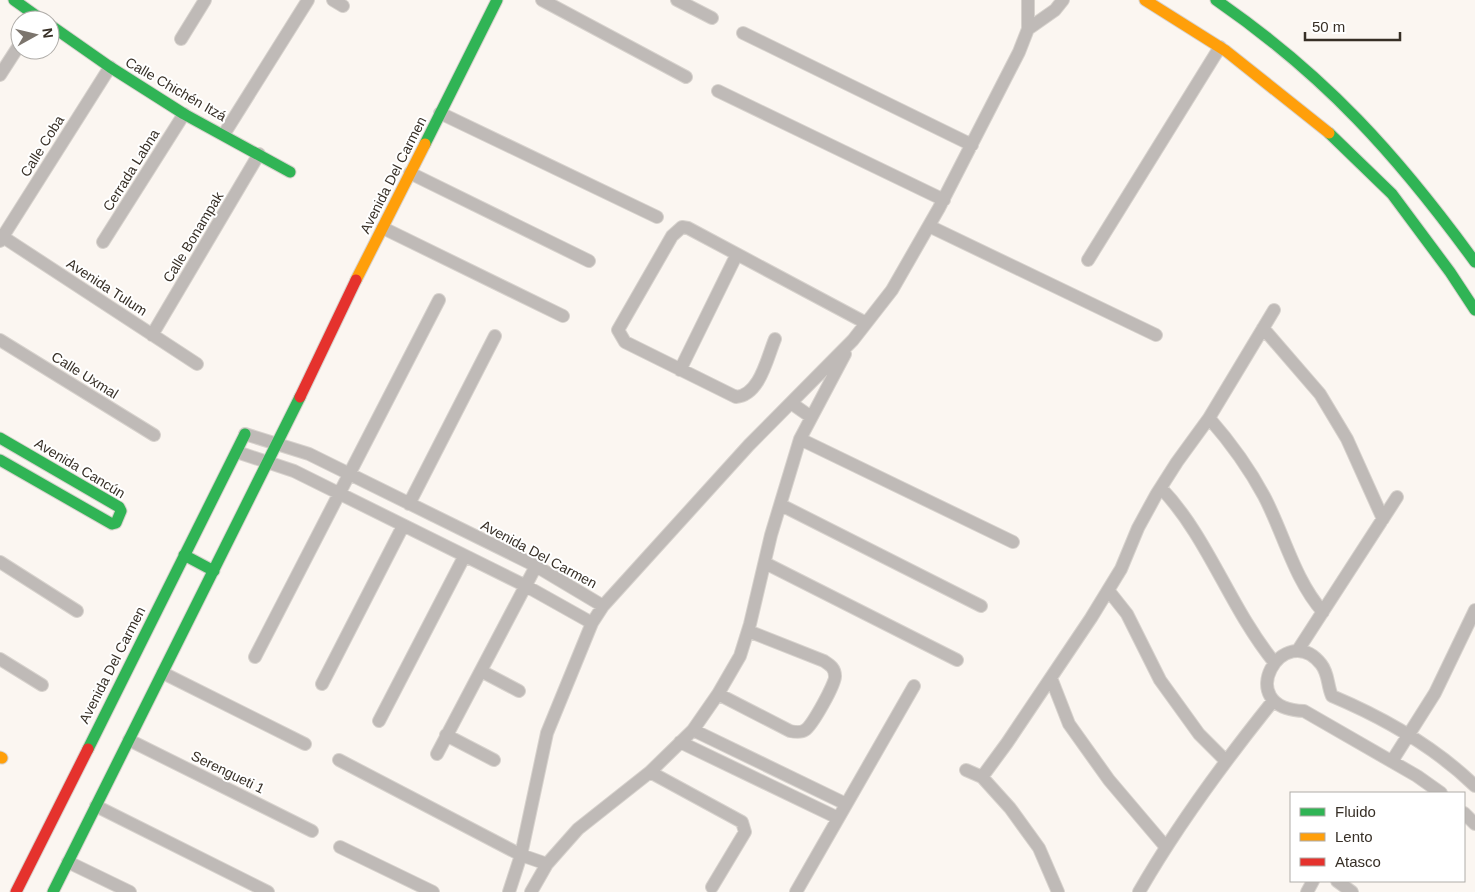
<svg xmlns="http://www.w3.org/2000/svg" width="1475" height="892" font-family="Arial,sans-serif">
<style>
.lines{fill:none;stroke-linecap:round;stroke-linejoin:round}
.street-casing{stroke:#d7d2cd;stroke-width:14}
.fast-casing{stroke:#d7d2cd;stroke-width:13}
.slow-casing{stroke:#d7d2cd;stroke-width:13}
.jam-casing{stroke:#d7d2cd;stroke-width:13}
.street{stroke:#bfbab7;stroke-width:12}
.fast{stroke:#30b455;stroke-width:11}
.slow{stroke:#ff9f0a;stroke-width:11}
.jam{stroke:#e5322d;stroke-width:11}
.labels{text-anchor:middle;stroke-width:4;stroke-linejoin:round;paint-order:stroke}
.street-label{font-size:14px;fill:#372f26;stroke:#fff}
</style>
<rect width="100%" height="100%" fill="#fbf6f1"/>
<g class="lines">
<defs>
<path id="street" d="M 333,0 L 343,6
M 542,0 L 686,77
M 677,0 L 712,18
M 1028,29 L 1055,10 L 1063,0
M 743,33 L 972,145
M 181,39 L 205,0
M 0,75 L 20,44
M 718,91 L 944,200
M 440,113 L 657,217
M 224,134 L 308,0
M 410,173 L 589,261
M 929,226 L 1156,335
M 383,228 L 563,316
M 0,235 L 197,364
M 0,241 L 110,67
M 103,242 L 184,114
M 1088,260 L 1220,47
M 1263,328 L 1320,394 L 1347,439 L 1383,519
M 152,335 L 259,154
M 775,339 C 767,358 760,395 736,397 L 625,342 L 618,330 L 672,236 L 682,227 L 688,228 L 866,323
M 0,340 L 154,435
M 680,370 L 736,256
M 791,403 L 811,417
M 1209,418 C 1230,442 1249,468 1264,496 C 1284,534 1294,579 1323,612
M 245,434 L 309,454 L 536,566 L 603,606
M 800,439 L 1013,542
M 237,452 L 294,471 L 526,586 L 592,623
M 1161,488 C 1208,537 1230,608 1274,662
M 409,504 L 495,336
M 781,505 L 981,606
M 0,562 L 77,611
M 765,563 L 957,660
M 1108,590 L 1127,614 L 1160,680 L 1199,734 L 1225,760
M 1298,650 L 1397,497
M 255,657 L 439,300
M 0,659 L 42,685
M 481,671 L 519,691
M 163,673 L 305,744
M 1051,678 L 1069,724 L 1109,780 L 1165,846
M 322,684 L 403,526
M 718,694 L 790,731 C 795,732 801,733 805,730 C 812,726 836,683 835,676 C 835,668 830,665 824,661 L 748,631
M 379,721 L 464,557
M 693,730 L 846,804
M 446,735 L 494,760
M 129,740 L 312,831
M 680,742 L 838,818
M 437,754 L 536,566
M 339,760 L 521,855 L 547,864
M 1392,761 L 1435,693 L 1475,610
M 966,770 L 982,777 L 1010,808 L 1039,848 L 1058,892
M 650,772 L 742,822 L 745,832 L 712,887
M 982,777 L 1007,743 L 1091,618 L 1121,569 L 1138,528 L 1156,495 L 1177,462 L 1209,418 L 1274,310
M 1441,793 L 1417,776 L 1304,711 C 1230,708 1284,618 1321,664 C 1329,674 1327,685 1332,696 C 1384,718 1434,746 1475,786
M 96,806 L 268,892
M 1464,813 L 1475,824
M 340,847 L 433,892
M 68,862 L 130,892
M 1337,881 L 1352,892
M 509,892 L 521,855 L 547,733 L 592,623 L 603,606 L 749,445 L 853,340 L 892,290 L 939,208 L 1019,52 L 1028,29 L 1028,0
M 531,892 L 547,864 L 578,829 L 650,772 L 693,730 L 718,694 L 740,656 L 750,624 L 771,535 L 800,439 L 845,354
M 796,892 L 914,686
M 1139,892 C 1178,824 1224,762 1273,701
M 1307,892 L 1313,881"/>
<path id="fast" d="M 14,0 L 42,20
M 1216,0 C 1326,76 1397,155 1475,262
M 50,25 L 110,67 L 184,114 L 290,172
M 1329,133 L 1392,194 L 1450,272 L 1475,310
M 425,144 L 497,0
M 0,438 L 119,507 L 121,511 L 116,523 L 112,524 L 0,460
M 184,555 L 214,571
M 88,749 L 245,434
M 53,892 L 300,397"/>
<path id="slow" d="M 1145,0 L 1226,51 L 1329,133
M 356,280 L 425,144
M 0,757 L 2,758"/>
<path id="jam" d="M 300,397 L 356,280
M 16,892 L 88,749"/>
</defs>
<use href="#street" class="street-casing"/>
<use href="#fast" class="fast-casing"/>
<use href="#slow" class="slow-casing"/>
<use href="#jam" class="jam-casing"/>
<use href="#street" class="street"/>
<use href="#fast" class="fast"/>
<use href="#slow" class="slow"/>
<use href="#jam" class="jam"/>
</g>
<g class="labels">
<g class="street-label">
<text transform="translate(176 89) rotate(30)" y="5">Calle Chichén Itzá</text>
<text transform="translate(42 146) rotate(-58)" y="5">Calle Coba</text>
<text transform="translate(131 170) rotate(-58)" y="5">Cerrada Labna</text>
<text transform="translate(393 175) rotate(-63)" y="5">Avenida Del Carmen</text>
<text transform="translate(193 237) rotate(-59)" y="5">Calle Bonampak</text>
<text transform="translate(107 287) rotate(33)" y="5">Avenida Tulum</text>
<text transform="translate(85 375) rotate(32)" y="5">Calle Uxmal</text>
<text transform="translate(80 468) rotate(31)" y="5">Avenida Cancún</text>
<text transform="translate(539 554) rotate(28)" y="5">Avenida Del Carmen</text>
<text transform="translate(112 665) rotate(-63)" y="5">Avenida Del Carmen</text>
<text transform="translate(228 772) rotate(26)" y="5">Serengueti 1</text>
</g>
</g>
<rect x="1290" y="792" width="175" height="90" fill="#ffffff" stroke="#afaca8"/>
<rect x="1300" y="808" width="25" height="8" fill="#30b455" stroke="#afaca8"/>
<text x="1335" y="817" font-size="15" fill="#372f26">Fluido</text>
<rect x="1300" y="833" width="25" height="8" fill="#ff9f0a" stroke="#afaca8"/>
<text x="1335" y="842" font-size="15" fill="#372f26">Lento</text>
<rect x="1300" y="858" width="25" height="8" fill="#e5322d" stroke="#afaca8"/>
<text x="1335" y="867" font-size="15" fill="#372f26">Atasco</text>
<g transform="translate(35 35) rotate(82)"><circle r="24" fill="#ffffff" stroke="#afaca8"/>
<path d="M0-4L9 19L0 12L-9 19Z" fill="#7c756d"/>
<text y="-8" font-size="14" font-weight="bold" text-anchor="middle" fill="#372f26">N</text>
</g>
<path d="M1305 32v8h95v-8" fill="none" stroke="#372f26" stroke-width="2.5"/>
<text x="1312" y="32" font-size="15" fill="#372f26" stroke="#ffffff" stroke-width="4" paint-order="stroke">50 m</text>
</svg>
